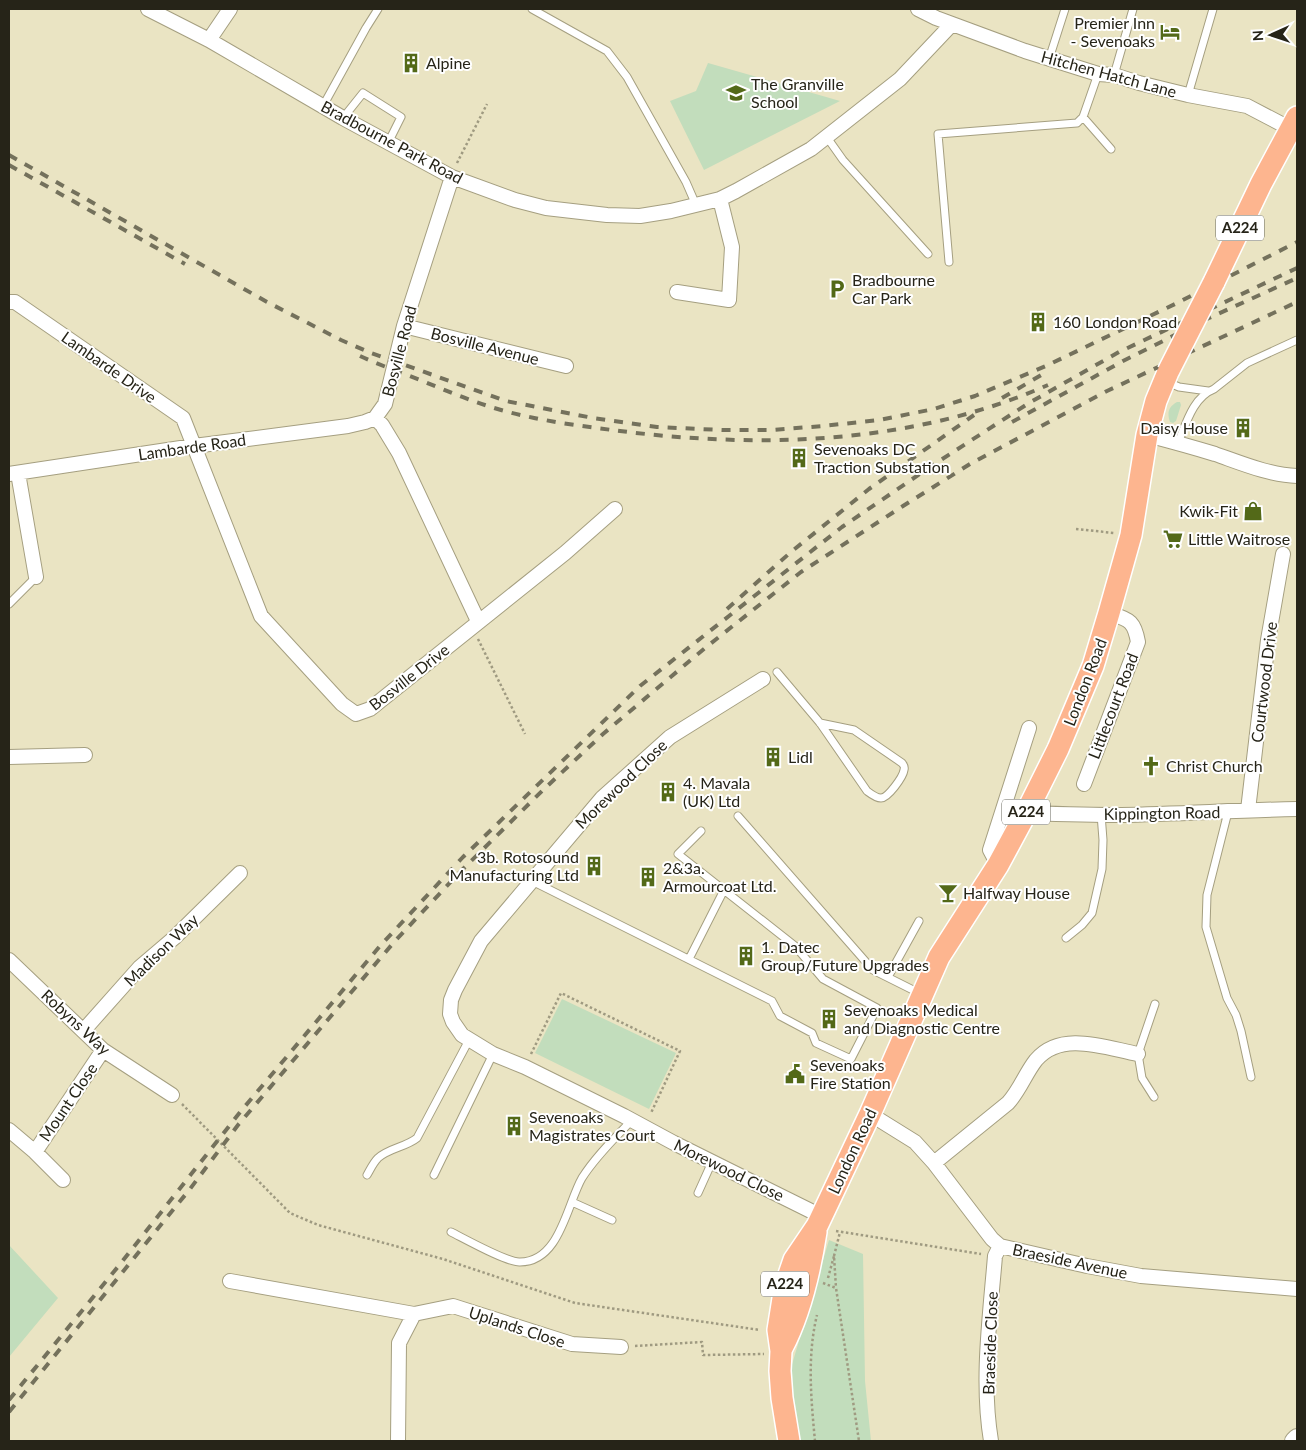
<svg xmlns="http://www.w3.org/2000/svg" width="1306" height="1450" font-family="Lato,sans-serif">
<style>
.green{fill:#c2ddbc}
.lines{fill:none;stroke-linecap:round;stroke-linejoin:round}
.service-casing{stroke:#a59f80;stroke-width:9}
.minor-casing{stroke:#a59f80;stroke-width:16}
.tertiary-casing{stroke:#a59f80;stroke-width:20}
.primary-casing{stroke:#fff;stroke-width:24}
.path{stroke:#9f9a81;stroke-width:2.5;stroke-dasharray:2.5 2.5;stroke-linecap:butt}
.service{stroke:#fff;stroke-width:7}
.minor{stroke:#fff;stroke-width:14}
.tertiary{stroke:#fff;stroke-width:18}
.primary{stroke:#fdb58f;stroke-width:21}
.rail{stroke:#74715c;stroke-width:4;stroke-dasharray:9 9;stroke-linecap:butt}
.primary-bridge-casing{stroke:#fff;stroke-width:24;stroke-linecap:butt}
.primary-bridge{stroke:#fdb58f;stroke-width:21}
.labels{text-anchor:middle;stroke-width:4;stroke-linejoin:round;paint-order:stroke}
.shield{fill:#fff;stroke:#67665d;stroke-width:1}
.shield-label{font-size:15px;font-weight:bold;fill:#262418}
.poi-label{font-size:16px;fill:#262418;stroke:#fff;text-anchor:start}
.street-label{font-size:16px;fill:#262418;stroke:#fff}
</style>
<rect width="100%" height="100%" fill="#eae4c3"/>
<path class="green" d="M 708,63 L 840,101 L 704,170 L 670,101 L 696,91 Z
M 1177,402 L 1180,402 L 1181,405 L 1176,421 L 1173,423 L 1170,422 C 1167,413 1168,407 1177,402 Z
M 562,999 L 676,1053 L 649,1109 L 535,1053 Z
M 829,1240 L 863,1254 L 865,1381 L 871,1441 L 789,1441 L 782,1398 Z
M 9,1245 L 58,1298 L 9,1357 Z"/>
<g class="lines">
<defs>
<path id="service" d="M 532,9 L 607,51 L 627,77 L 686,182 L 696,205
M 1049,59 L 1065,9
M 1114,75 L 1133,9
M 1188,95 L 1213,9
M 323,106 L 366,28 L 378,9
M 1083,117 L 1111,149
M 343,118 L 363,93 L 401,117 L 388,143
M 826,136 L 843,160 L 928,254
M 949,262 L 938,134 L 1077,123 L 1083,117 L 1098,74
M 1167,382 L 1179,387 L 1208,391
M 1178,443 C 1186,424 1193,397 1214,389 L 1247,363 L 1297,340
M 9,604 L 36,577
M 777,672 L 820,723 L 867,791 C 871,794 876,798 881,798 C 888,798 903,777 904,770 C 905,766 904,766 902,763 L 854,730 L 820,723
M 1228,812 L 1207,895 L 1206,927 L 1227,998 L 1236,1015 L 1241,1031 L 1251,1077
M 738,816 L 873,970 L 921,994
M 532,881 L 772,1001 L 780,1016 L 812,1033 L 816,1043 L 851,1059 L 877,1008 L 823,979 L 795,946 L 678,854 L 701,831
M 1066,938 L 1082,925 L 1092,913 L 1102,869 L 1103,840 L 1101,814
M 689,959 L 724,890
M 888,977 L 919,921
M 1154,1097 L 1142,1078 L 1138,1054 L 1155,1004
M 367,1175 C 370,1170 373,1163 378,1158 C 389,1148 406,1147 417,1138 L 469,1040
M 434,1175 L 493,1054
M 698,1193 L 712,1162
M 572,1202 L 612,1220
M 451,1232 C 465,1239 508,1263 520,1262 C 560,1262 567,1204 582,1178 C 596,1156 615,1138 632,1120"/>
<path id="minor" d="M 148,9 L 209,40 L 343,118 L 452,177 L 515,200 L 546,208 L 607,215 L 640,216 L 671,211 L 720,199 L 736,191 L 811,149 L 900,79 L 952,24
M 918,9 L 936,18 L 1025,51 L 1098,74 L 1114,75 L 1139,83 L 1188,95 L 1247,106 L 1291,129
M 209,40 L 230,9
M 677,292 L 729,300 L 732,247 L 720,199
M 9,302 L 15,302 L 183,418 L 261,616 L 342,704 L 356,714 L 370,709 L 565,553 L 615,509
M 404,326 L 566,366
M 375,418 L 382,425 L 399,453 L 478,621
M 1147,435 C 1170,441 1192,447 1215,454 C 1241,463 1269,475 1297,476
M 18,473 L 36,577
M 9,474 L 194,446 L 348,426 L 365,422 L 375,418 L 385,404 L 404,326 L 452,177
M 763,679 L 670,737 L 602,798 L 481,941 L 455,990 L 451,1000 L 450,1014 L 453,1022 L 462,1035 L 493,1054 L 525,1067 L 624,1116 L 674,1143 L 821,1216
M 9,757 L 85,755
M 1084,784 L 1138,642 C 1134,620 1129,620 1109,613
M 1248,810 L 1268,640 L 1283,554
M 1026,813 C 1058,814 1090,815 1121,815 C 1180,814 1239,810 1297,809
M 998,865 L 990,850 L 1029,728
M 9,960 L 103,1050 L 172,1095
M 84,1030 L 140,967 L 174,938 L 240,873
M 870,1114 L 915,1142 L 934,1163 L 992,1239 L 1000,1246 L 1087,1266 L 1141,1276 L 1297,1289
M 9,1130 L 35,1152 L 103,1050
M 35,1152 L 63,1180
M 934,1163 L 1008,1103 C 1020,1090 1025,1074 1036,1060 C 1061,1030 1106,1048 1138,1054
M 230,1281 L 414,1314 L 399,1343 L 398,1441
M 414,1314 L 453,1306 L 572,1344 L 621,1347
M 991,1441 C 981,1381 990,1317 995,1256 L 1000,1246"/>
<path id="tertiary" d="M 1294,1441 L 1297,1438"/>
<path id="primary" d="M 1214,282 L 1261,184 L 1297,117
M 782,1348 C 801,1312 810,1271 816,1232
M 789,1441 L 782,1398 L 780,1371 L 781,1351 L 778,1330 L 785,1286 L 794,1260 L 817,1226 L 870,1114 L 939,957 L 998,865 L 1026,813 L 1058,749 L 1093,666 L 1109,613 L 1131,535 L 1147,435 L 1156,401 L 1168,372"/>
</defs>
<use href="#service" class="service-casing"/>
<use href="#minor" class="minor-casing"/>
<use href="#tertiary" class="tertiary-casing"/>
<use href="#primary" class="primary-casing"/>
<path class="path" d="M 457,163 L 487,104
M 1076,529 L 1114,533
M 478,639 L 525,734
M 531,1054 L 561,993 L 680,1051 L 651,1113
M 182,1104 L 290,1213 L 318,1225 L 443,1259 L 575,1303 L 760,1330
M 836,1231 L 981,1254
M 834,1256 L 840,1232
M 828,1278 L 834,1256 L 836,1288
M 823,1283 L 836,1288 L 859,1441
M 635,1346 L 702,1342 L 703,1355 L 764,1354
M 815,1441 C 811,1399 807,1356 817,1315"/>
<use href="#service" class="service"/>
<use href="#minor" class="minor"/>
<use href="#tertiary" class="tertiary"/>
<use href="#primary" class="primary"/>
<path class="rail" d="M 9,155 L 267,302 L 341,340 L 371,353 L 506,401 L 593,418 L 657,427 L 722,430 L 772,430 L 823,426 L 879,420 L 934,409 L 975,396 L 1048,365 L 1175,304 L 1297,242
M 9,165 L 185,264
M 360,356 C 379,365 400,372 420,380 C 447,391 473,402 501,410 C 540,421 581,426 620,431 C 763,449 914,444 1048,385
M 1002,398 L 1043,374
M 1012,422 L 1123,361 L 1209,318 L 1297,278
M 727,609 L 791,552 L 869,489 L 974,415
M 9,1400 L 121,1263 L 241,1111 L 380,946 L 463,857 L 640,686 L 842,527 L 933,465 L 1029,403 L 1119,352 L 1297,268
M 9,1412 L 190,1189 L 238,1125 L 395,941 L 461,871 L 543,790 L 603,734 L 705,648 L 801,572 L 903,506 L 970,464 L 1107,391 L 1297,302"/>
<defs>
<path id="primary-bridge" d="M 1168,372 L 1214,282"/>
</defs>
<use href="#primary-bridge" class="primary-bridge-casing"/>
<use href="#primary-bridge" class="primary-bridge"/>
</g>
<defs>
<symbol id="hotel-bare" viewBox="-9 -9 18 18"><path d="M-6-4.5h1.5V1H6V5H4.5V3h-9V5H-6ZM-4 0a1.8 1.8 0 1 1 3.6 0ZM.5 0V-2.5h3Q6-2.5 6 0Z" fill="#536918" stroke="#fff" stroke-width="2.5" paint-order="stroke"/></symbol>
<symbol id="building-bare" viewBox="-9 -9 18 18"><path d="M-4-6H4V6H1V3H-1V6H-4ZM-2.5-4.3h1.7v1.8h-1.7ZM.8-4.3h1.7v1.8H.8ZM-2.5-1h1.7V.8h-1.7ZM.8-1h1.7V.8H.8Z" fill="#536918" stroke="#fff" stroke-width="2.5" paint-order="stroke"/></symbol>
<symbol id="school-bare" viewBox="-9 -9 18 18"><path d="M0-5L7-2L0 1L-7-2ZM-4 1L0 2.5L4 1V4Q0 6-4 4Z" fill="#536918" stroke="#fff" stroke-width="2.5" paint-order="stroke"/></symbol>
<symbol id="parking-bare" viewBox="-9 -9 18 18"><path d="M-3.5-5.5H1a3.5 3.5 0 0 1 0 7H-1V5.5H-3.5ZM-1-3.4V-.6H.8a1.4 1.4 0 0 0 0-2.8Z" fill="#536918" stroke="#fff" stroke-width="2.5" paint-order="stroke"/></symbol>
<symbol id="shop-bare" viewBox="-9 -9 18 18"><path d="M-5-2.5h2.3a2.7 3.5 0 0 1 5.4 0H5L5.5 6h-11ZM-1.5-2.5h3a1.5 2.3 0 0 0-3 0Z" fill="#536918" stroke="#fff" stroke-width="2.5" paint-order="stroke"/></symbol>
<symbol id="supermarket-bare" viewBox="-9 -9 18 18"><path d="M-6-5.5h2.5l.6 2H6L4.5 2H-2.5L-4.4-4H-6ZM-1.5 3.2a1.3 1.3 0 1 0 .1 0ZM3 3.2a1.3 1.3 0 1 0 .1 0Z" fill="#536918" stroke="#fff" stroke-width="2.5" paint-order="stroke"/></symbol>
<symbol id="church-bare" viewBox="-9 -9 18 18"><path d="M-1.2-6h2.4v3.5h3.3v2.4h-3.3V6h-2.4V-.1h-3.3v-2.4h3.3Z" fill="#536918" stroke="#fff" stroke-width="2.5" paint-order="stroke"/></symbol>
<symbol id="bar-bare" viewBox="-9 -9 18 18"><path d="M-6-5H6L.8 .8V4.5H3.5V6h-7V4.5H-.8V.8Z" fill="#536918" stroke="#fff" stroke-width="2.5" paint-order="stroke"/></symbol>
<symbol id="civic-bare" viewBox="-9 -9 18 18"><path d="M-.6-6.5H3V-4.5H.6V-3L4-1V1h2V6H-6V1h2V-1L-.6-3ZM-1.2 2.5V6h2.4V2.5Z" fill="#536918" stroke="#fff" stroke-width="2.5" paint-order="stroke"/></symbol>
</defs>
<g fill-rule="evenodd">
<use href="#hotel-bare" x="1156" y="18" width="28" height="28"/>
<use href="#building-bare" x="397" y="49" width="28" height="28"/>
<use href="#school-bare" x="722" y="79" width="28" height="28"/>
<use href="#parking-bare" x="823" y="275" width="28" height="28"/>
<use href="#building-bare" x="1024" y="308" width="28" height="28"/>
<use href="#building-bare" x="1229" y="414" width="28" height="28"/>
<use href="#building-bare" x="785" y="444" width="28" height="28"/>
<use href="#shop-bare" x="1239" y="497" width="28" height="28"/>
<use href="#supermarket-bare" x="1159" y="525" width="28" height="28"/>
<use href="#building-bare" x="759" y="743" width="28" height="28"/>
<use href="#church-bare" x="1137" y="752" width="28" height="28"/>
<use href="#building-bare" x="654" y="778" width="28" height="28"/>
<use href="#building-bare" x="580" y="852" width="28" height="28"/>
<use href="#building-bare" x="634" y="863" width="28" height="28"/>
<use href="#bar-bare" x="934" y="879" width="28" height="28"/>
<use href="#building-bare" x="732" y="942" width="28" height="28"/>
<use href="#building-bare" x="815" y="1005" width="28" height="28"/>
<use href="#civic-bare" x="781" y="1060" width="28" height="28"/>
<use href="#building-bare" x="500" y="1112" width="28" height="28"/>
</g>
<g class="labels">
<g class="shield">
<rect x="1216" y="215.5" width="48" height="25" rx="4"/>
<rect x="1002" y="799.5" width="48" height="25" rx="4"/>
<rect x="761" y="1271.5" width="48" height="25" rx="4"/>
</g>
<g class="shield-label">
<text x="1240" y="233">A224</text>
<text x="1026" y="817">A224</text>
<text x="785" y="1289">A224</text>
</g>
<g class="poi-label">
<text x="1155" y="29" text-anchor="end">Premier Inn<tspan x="1155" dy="18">- Sevenoaks</tspan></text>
<text x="426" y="69">Alpine</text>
<text x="751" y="90">The Granville<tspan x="751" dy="18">School</tspan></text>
<text x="852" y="286">Bradbourne<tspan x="852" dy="18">Car Park</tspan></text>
<text x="1053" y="328">160 London Road</text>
<text x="1228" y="434" text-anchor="end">Daisy House</text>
<text x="814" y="455">Sevenoaks DC<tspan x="814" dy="18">Traction Substation</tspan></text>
<text x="1238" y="517" text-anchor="end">Kwik-Fit</text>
<text x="1188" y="545">Little Waitrose</text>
<text x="788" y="763">Lidl</text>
<text x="1166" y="772">Christ Church</text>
<text x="683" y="789">4. Mavala<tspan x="683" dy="18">(UK) Ltd</tspan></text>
<text x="579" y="863" text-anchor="end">3b. Rotosound<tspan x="579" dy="18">Manufacturing Ltd</tspan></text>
<text x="663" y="874">2&amp;3a.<tspan x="663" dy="18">Armourcoat Ltd.</tspan></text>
<text x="963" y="899">Halfway House</text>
<text x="761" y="953">1. Datec<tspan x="761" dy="18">Group/Future Upgrades</tspan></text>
<text x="844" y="1016">Sevenoaks Medical<tspan x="844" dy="18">and Diagnostic Centre</tspan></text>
<text x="810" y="1071">Sevenoaks<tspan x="810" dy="18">Fire Station</tspan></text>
<text x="529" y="1123">Sevenoaks<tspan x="529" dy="18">Magistrates Court</tspan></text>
</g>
<g class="street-label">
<text transform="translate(1109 74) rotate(15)" y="6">Hitchen Hatch Lane</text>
<text transform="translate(392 142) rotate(28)" y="6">Bradbourne Park Road</text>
<text transform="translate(485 346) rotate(14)" y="6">Bosville Avenue</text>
<text transform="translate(399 351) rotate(-75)" y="6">Bosville Road</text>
<text transform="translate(109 367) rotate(35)" y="6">Lambarde Drive</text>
<text transform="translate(192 447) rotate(-8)" y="6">Lambarde Road</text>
<text transform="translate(409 677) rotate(-38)" y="6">Bosville Drive</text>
<text transform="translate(1085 682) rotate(-69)" y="6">London Road</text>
<text transform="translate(1264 682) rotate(-83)" y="6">Courtwood Drive</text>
<text transform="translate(1113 706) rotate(-69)" y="6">Littlecourt Road</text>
<text transform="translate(621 784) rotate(-44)" y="6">Morewood Close</text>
<text transform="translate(1162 813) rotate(-1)" y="6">Kippington Road</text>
<text transform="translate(161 950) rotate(-44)" y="6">Madison Way</text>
<text transform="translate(76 1022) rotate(43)" y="6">Robyns Way</text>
<text transform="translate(68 1102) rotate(-56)" y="6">Mount Close</text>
<text transform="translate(852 1151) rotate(-65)" y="6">London Road</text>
<text transform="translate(729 1170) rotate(26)" y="6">Morewood Close</text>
<text transform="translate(1070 1261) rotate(12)" y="6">Braeside Avenue</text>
<text transform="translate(517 1327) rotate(18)" y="6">Uplands Close</text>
<text transform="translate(990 1343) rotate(-88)" y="6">Braeside Close</text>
</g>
</g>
<rect width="1306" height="1450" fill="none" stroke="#262418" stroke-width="20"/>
<g transform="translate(1271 35) rotate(267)" stroke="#ffffff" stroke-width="4" paint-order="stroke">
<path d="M0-4L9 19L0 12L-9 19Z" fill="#262418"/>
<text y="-8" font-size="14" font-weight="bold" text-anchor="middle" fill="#262418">N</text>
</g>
</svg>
